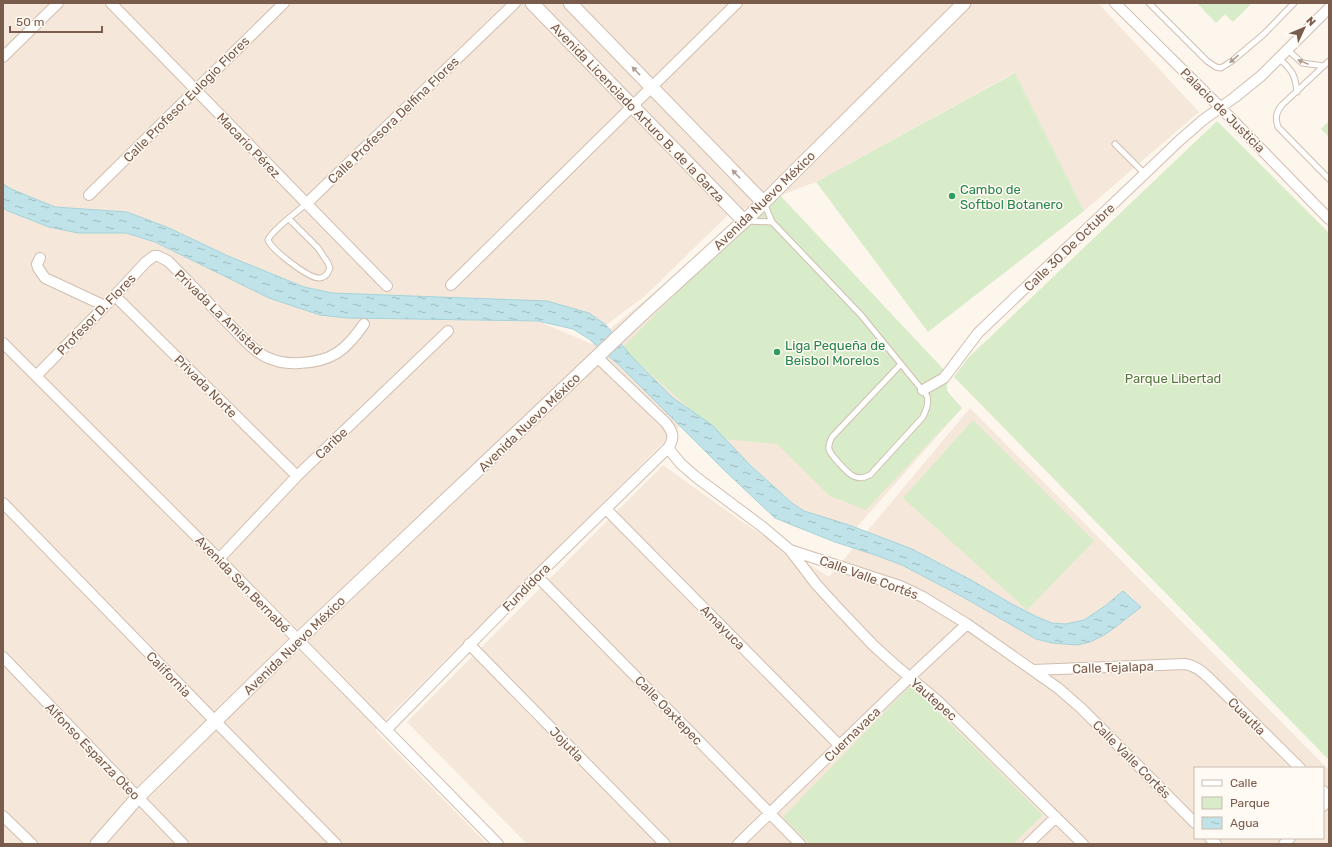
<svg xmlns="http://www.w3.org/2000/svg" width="1332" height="847" font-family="Rubik,sans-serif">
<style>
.residential{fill:#f5e8da;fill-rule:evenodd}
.green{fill:#d8ecc9}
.water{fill:url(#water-ripples);stroke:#a5d3da}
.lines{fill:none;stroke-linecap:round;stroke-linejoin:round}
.service-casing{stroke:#d1beb0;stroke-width:7}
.minor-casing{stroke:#d1beb0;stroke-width:12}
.tertiary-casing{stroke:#d1beb0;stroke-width:15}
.service{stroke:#fff;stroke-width:5}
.minor{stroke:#fff;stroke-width:10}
.tertiary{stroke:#fff;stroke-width:13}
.oneway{fill:#af9d94}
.leisure-dot{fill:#2e9e5b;stroke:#fffaf3;stroke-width:1.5}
.labels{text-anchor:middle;stroke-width:3;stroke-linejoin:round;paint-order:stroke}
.street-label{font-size:13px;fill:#7a5c4d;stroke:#fffaf3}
.leisure-label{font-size:13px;fill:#27864d;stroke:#fffaf3;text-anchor:start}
.park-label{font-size:13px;fill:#537a41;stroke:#fffaf3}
</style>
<defs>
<pattern id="water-ripples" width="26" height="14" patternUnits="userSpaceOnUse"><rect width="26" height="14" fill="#bfe3e8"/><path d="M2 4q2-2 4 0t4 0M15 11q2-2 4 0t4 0" fill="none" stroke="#a0bbbe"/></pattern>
</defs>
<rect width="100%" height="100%" fill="#fdf6ec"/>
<path class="residential" d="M 3,3 L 1098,3 L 1199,112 L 1084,211 L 1014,73 L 816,182 L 728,215 L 645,296 L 606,325 L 589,313 L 423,297 L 332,293 L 304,287 L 237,260 L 169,228 L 127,212 L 55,207 L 11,189 L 3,184 Z
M 3,208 L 49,227 L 78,233 L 126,233 L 155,242 L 269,298 L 320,315 L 347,318 L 538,321 L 592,344 L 749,214 L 947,373 L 947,391 L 962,408 L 842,544 L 790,525 L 681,425 L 375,730 L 487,844 L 3,844 Z
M 970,408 L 1329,770 L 1329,844 L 527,844 L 407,722 L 663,465 L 741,521 L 829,577 ZM 1195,768 L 1323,768 L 1323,838 L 1195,838 Z"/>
<path class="green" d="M 1197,3 L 1252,3 L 1233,22 L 1225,14 L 1216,23 Z
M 1015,73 L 1084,211 L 928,332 L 816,182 Z
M 1217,121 L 1329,233 L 1329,760 L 954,377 L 968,358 Z
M 1329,121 L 1329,137 L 1321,129 Z
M 777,192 L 947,373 L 947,391 L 962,408 L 866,510 L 830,496 L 777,444 L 723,439 L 631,356 L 621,349 Z
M 973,420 L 1094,541 L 1027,610 L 903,498 Z
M 911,685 L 1043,815 L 1013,844 L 810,844 L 783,817 Z"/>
<path class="water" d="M 3,184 L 11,189 L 55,207 L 127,212 L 169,228 L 228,256 L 304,287 L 332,293 L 547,301 L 589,313 L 606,325 L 631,356 L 673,398 L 712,425 L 751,466 L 792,503 L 804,511 L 849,525 L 912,549 L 971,580 L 1010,603 L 1037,617 L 1052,623 L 1066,624 L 1084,620 L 1105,606 L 1123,591 L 1141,607 L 1117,626 L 1104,635 L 1090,642 L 1077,645 L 1052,643 L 1036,639 L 963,597 L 902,565 L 875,555 L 835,542 L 775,518 L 723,469 L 620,366 L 589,339 L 573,329 L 538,321 L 347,318 L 320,315 L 269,298 L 155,242 L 126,233 L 78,233 L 49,227 L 8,211 L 3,208 Z"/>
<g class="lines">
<defs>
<path id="service" d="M 1149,3 L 1207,61 L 1216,67 L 1221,68 L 1232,61 L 1264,34 L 1294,3
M 1288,50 L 1302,63 L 1324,66
M 1279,58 C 1292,71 1295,73 1297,92
M 1329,61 L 1282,105 C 1276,112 1275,118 1278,127 L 1329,179
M 1115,144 L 1145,174
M 764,203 L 772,222 L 861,315 L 901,364
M 289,219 L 318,248 L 328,263 L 330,268 C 328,273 326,277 320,278 C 309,279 272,250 268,240 C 271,231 298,211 306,204
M 747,221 L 772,222
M 901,364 L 927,396 C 929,404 926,410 923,417 L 870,475 C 855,483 847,472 838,462 C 835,458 830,454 829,449 C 828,445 830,441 832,437 Z"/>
<path id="minor" d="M 111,3 L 387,286
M 1115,3 L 1220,107 L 1329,219
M 3,57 L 58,3
M 89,195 L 284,3
M 306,204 L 515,3
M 40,258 L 37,264 L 38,268 L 45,278 L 105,306
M 451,285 L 737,3
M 115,296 L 297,476
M 3,343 L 219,559 L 498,844
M 36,376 L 105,306 L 146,262 L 154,256 L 158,256 L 168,261 C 189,282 209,304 230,325 C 241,336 252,350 266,357 C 277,362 288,364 299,363 C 332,362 346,350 364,324
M 923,390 L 944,378 L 978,333 L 1180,140 L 1203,120 L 1235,97 L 1261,76 L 1329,8
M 668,448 L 681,464 L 696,477 L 764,528 L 790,550 L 900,586 L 923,597 L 967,624 L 1058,688 L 1081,708 L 1195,823
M 3,503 L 216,722 L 336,844
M 606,509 L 840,746
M 790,550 L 816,584 L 836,606 L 873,645 L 894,664 L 938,701 L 1083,844
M 219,559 L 297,476 L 448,331
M 537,576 L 800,844
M 469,644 L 665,844
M 3,657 L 183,844
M 1033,670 L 1185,664 C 1196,666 1201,671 1209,678 L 1300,768
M 387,729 L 537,576 L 668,448 C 675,438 673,432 666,423 L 597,357
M 1323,791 L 1329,797
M 1323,806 L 1329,800
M 3,816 L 32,844
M 1210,838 L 1216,844
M 738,844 L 909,678 L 967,624
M 1028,844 L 1056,817
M 1284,844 L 1290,838"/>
<path id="tertiary" d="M 532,3 L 744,221
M 570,3 L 763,202
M 97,844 L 138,797 L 298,640 L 639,317 L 754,212 L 964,3"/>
</defs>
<use href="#service" class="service-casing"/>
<use href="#minor" class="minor-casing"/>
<use href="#tertiary" class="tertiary-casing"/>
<use href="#service" class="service"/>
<use href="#minor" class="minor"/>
<use href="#tertiary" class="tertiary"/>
</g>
<defs><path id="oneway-solid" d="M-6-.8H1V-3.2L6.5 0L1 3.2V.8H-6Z"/></defs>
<g class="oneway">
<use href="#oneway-solid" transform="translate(1234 59) rotate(140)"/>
<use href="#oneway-solid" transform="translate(1303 62) rotate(-158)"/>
<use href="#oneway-solid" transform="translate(636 71) rotate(-134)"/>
<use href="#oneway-solid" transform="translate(736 174) rotate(-134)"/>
</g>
<g class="leisure-dot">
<circle cx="952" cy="196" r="4"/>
<circle cx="777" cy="352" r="4"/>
</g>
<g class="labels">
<g class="street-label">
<text transform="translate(186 99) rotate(-45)" y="5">Calle Profesor Eulogio Flores</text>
<text transform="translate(1223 110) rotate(45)" y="5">Palacio de Justicia</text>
<text transform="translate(638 112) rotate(46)" y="5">Avenida Licenciado Arturo B. de la Garza</text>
<text transform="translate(393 120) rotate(-44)" y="5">Calle Profesora Delfina Flores</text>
<text transform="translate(249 145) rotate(46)" y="5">Macario Pérez</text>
<text transform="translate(764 200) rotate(-44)" y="5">Avenida Nuevo México</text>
<text transform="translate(1069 247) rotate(-44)" y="5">Calle 30 De Octubre</text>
<text transform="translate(219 312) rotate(44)" y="5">Privada La Amistad</text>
<text transform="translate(96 314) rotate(-46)" y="5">Profesor D. Flores</text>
<text transform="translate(206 386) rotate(45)" y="5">Privada Norte</text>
<text transform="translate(529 422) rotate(-44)" y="5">Avenida Nuevo México</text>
<text transform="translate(331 443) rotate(-44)" y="5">Caribe</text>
<text transform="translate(869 577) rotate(20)" y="5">Calle Valle Cortés</text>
<text transform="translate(243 584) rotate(46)" y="5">Avenida San Bernabé</text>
<text transform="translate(526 587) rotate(-45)" y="5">Fundidora</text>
<text transform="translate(723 627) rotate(45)" y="5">Amayuca</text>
<text transform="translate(294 645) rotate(-44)" y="5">Avenida Nuevo México</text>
<text transform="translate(1113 667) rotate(-2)" y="5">Calle Tejalapa</text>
<text transform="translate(169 674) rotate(46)" y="5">California</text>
<text transform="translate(934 699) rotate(41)" y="5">Yautepec</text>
<text transform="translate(669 710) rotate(46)" y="5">Calle Oaxtepec</text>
<text transform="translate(1247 716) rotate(45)" y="5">Cuautla</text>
<text transform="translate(852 734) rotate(-44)" y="5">Cuernavaca</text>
<text transform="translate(567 744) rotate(46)" y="5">Jojutla</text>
<text transform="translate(93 751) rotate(46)" y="5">Alfonso Esparza Oteo</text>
<text transform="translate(1132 759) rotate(45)" y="5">Calle Valle Cortés</text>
</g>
<g class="leisure-label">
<text x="960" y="194">Cambo de<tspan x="960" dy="15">Softbol Botanero</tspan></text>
<text x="785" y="350">Liga Pequeña de<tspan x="785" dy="15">Beisbol Morelos</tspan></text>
</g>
<g class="park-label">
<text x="1173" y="383">Parque Libertad</text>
</g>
</g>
<rect width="1332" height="847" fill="none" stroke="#7a5c4d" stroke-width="8"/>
<rect x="1194" y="767" width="130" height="72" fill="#fffaf3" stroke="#cabbb1"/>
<rect x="1202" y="780" width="20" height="6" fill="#ffffff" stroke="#cabbb1"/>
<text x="1230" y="787" font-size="12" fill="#7a5c4d">Calle</text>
<rect x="1202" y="797" width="20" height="12" fill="#d8ecc9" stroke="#cabbb1"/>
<text x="1230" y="807" font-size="12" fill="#7a5c4d">Parque</text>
<rect x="1202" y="817" width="20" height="12" fill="url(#water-ripples)" stroke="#cabbb1"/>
<text x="1230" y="827" font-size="12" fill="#7a5c4d">Agua</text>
<g transform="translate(1304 28) rotate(46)" stroke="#fffaf3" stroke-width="3" paint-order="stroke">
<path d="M0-3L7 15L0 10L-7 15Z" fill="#7a5c4d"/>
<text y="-6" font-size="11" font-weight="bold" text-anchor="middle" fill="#7a5c4d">N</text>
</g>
<path d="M10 26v6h92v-6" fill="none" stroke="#7a5c4d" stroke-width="2"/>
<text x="16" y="26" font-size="12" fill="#7a5c4d" stroke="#fffaf3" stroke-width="3" paint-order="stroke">50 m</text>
</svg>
